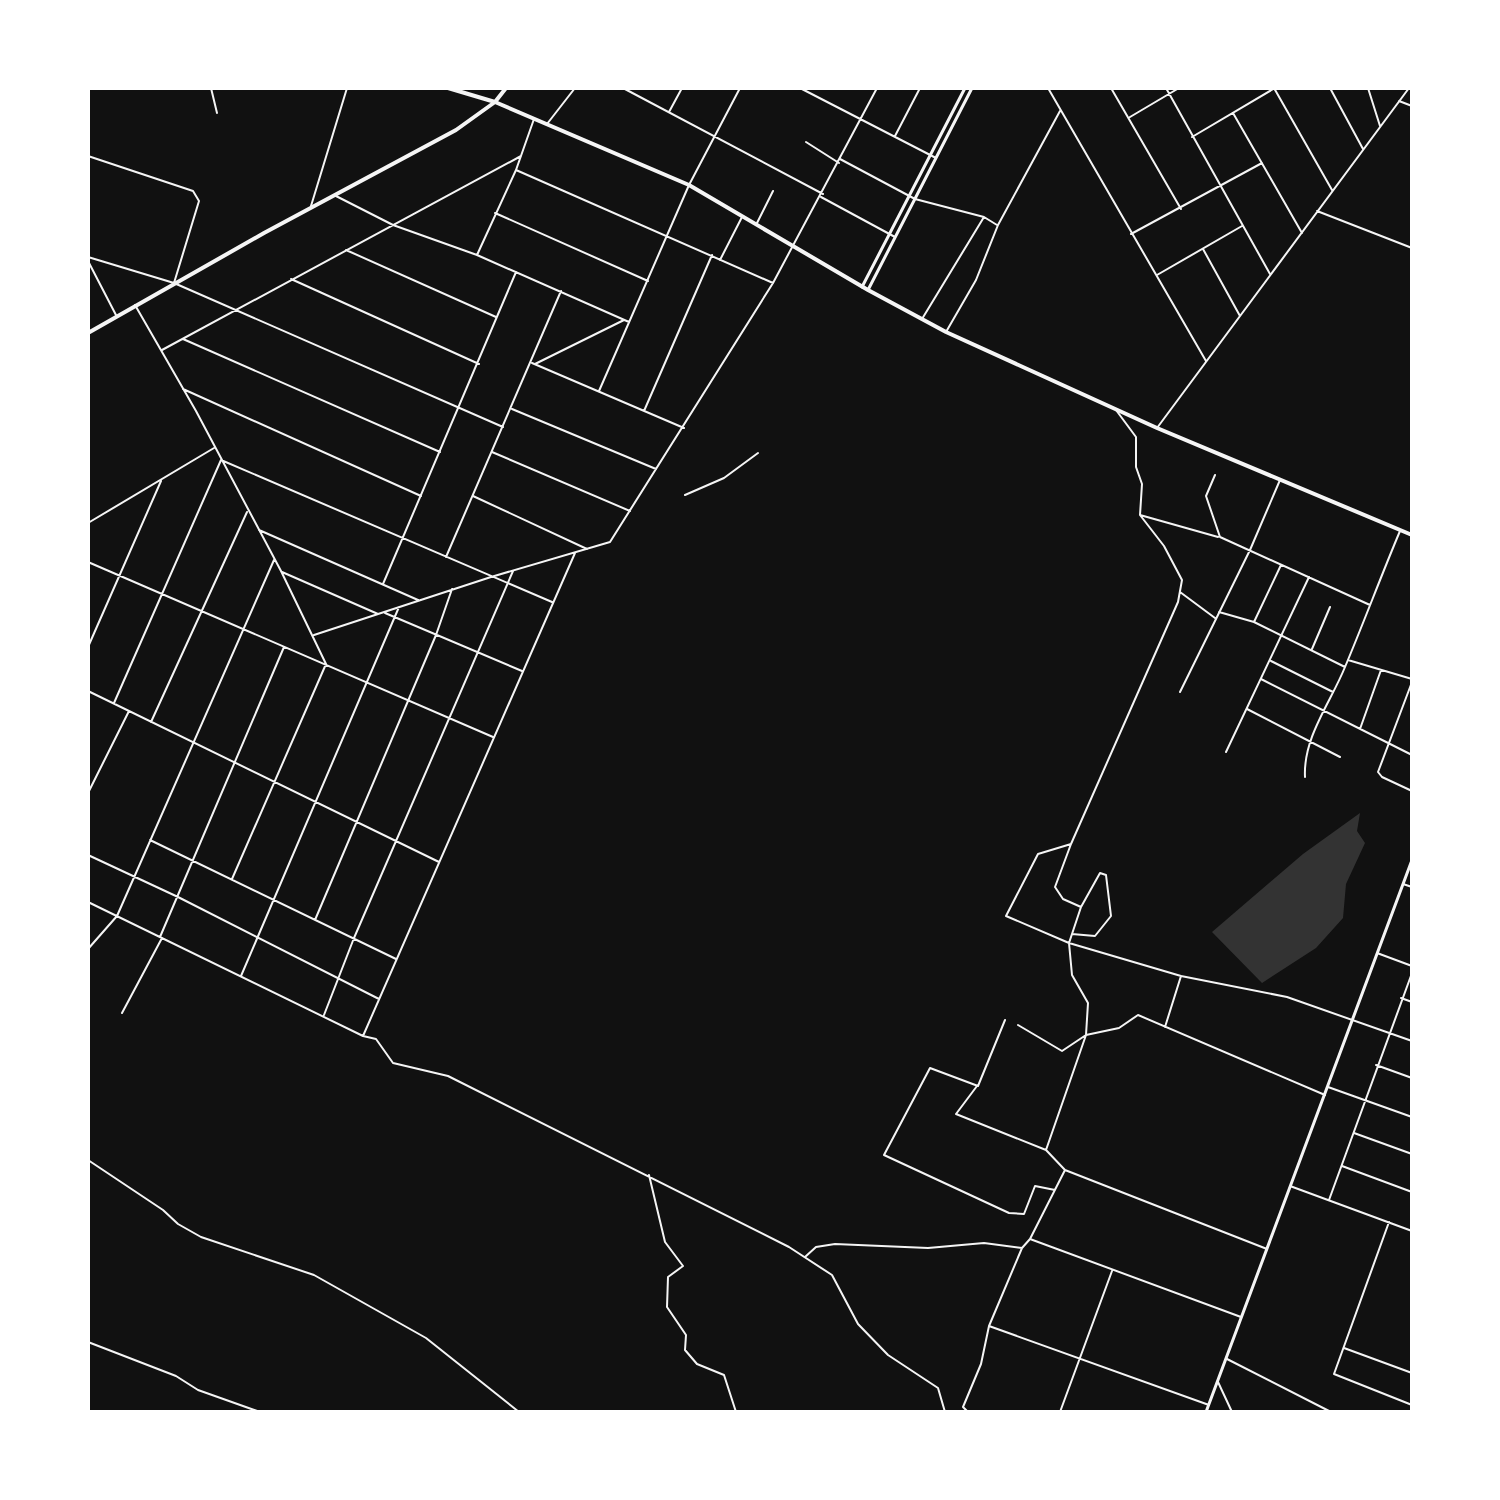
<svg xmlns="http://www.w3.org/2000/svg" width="1500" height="1500" font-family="Poppins,sans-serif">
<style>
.water{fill:#333}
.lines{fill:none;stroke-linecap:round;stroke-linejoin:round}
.minor{stroke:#f5f5f5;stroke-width:2}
.tertiary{stroke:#f5f5f5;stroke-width:3}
.primary{stroke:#f5f5f5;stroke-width:4}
</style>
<rect width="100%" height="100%" fill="#111"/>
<path class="water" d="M 1360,813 L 1357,831 L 1365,843 L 1346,884 L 1343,918 L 1316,948 L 1262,983 L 1212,932 L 1303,854 Z"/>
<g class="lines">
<path class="minor" d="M 211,88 L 217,113
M 623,88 L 823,194
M 800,88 L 936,158
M 1048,88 L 1206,361
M 1111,88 L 1181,209
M 1166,88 L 1270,274
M 1274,88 L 1332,190
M 1330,88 L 1363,149
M 1368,88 L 1380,126
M 1399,101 L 1412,106
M 669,112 L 682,88
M 1233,113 L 1302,233
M 1130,117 L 1179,88
M 547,124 L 575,88
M 895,136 L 920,88
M 1192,137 L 1275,88
M 806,142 L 839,163
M 88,156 L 193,191 L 199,201 L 174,283
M 840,159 L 915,199 L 984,217 L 997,225
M 516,170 L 773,283
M 334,195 L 393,225 L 477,255 L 629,322
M 821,197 L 895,237
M 311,206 L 347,88
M 1317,211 L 1412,248
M 495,213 L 648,281
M 757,223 L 773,191
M 1131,234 L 1262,163
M 1203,249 L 1240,316
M 346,250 L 496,317
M 477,255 L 516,170 L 534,119
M 88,257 L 174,283 L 503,427
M 720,260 L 742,217
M 88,261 L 117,317
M 1157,275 L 1242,226
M 291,279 L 479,364
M 135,305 L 196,411 L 281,571 L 326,664 L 232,879
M 922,319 L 984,217
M 946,332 L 976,280 L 998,225 L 1060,111
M 183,339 L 440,452
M 162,350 L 521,156
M 532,363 L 684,428
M 535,364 L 624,320
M 183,389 L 421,496
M 599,391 L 689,185 L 740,88
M 512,409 L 656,469
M 1116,410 L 1136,437 L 1136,467 L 1142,484 L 1140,515 L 1164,546 L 1182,580 L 1178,602 L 1071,844 L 1038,854 L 1006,916 L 1069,943 L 1181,976 L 1287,997 L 1412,1041
M 644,411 L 712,255
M 1157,428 L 1409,88
M 492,452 L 630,511
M 1215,475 L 1206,496 L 1220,537 L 1370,605
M 685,495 L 724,478 L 758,453
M 473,496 L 587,549
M 1140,515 L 1218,537
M 88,523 L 214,448
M 259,530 L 418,600
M 446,557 L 561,291
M 88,562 L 493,737
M 282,572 L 378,614
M 383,584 L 516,272
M 1180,592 L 1215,618
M 1219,612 L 1254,622 L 1345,667
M 385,613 L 522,671
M 1254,622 L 1281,565
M 314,635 L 491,577 L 610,542 L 773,283 L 877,88
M 88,647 L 161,481
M 1312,649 L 1330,607
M 1348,660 L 1412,679
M 1271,661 L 1333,692
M 1261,679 L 1412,755
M 1412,682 L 1378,772 L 1382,777 L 1412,791
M 88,691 L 439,862
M 1180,692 L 1250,550 L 1280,480
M 114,703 L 221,460 L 552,602
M 1247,709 L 1340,757
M 151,722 L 247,512
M 1360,729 L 1381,670
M 1226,752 L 1309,577
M 1305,777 C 1303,737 1331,702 1345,667 C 1364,622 1381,576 1400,531
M 88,793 L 129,711
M 150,840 L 396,959
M 88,855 L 178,897 L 379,999
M 1403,884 L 1412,887
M 88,902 L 363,1036 L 376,1039 L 393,1063 L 448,1076 L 789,1247 L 832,1275 L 858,1324 L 888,1355 L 938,1388 L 945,1412
M 315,920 L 436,635 L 452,589
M 1072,934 L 1095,936 L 1111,916 L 1106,875 L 1100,873 L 1081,907
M 160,937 L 284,647
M 88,949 L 117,916 L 274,560
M 1377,953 L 1412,966
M 241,976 L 399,607
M 1401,998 L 1412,1002
M 122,1013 L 162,938
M 324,1015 L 354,938 L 513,571
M 1005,1020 L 978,1086 L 930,1068 L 884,1155 L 1009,1213 L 1024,1214 L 1035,1186 L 1055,1190
M 1018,1025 L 1062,1051 L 1086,1035 L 1119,1028 L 1138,1015 L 1325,1095
M 1165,1027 L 1181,976
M 363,1036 L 575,553
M 1376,1065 L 1412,1078
M 977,1086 L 956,1114 L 1046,1150
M 1328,1087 L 1412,1117
M 1354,1133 L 1412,1154
M 88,1160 L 163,1210 L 178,1224 L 201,1237 L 314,1275 L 426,1338 L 519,1412
M 1342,1166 L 1412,1192
M 1065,1170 L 1046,1150 L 1086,1035 L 1088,1003 L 1072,975 L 1069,943 L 1081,907 L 1063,899 L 1055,887 L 1071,844
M 649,1175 L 665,1242 L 683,1266 L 668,1277 L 667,1307 L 686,1335 L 685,1350 L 697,1364 L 724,1375 L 736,1412
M 1290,1186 L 1412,1231
M 1329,1200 L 1412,973
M 1389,1222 L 1334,1374 L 1412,1405
M 1030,1239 L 1022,1248 L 989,1326 L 1209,1405
M 805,1257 L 816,1247 L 835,1244 L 928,1248 L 984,1243 L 1022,1248
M 1241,1317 L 1030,1239 L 1065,1170 L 1267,1249
M 88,1342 L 176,1376 L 198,1390 L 260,1412
M 1344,1348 L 1412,1373
M 1227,1359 L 1331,1412
M 1218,1382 L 1232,1412
M 968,1412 L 963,1407 L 981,1364 L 989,1326
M 1060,1412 L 1112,1271"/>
<path class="tertiary" d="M 862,287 L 965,88
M 868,290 L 972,88
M 1206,1412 L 1412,860"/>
<path class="primary" d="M 448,88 L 495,102 L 689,185 L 868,290 L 946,332 L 1157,428 L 1412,535
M 88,333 L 264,233 L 456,130 L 495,102 L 506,88"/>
</g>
<rect width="1500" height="1500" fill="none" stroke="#ffffff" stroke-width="180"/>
</svg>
